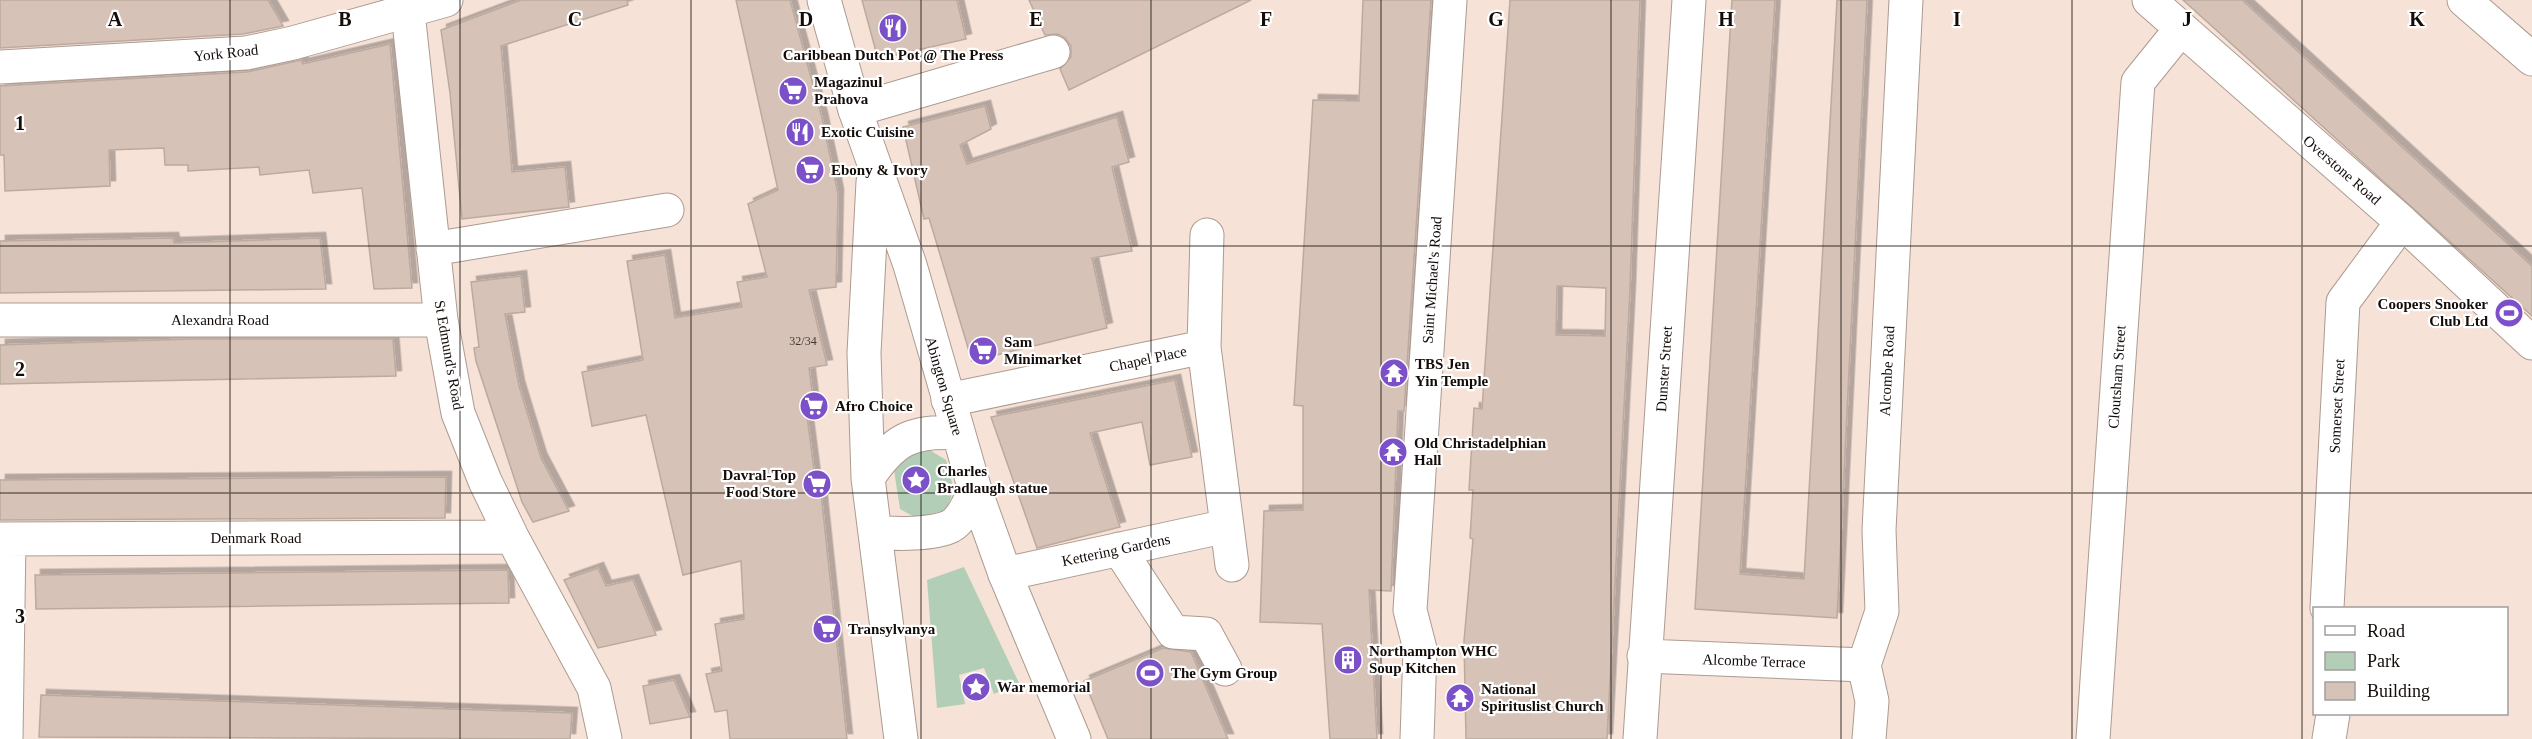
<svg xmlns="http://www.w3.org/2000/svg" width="2532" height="739" viewBox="0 0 2532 739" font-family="Georgia,serif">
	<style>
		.green { fill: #b2ceb7 }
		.building { fill: #d6c2b7; stroke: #bdaa9f; stroke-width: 1.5; fill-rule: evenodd; filter: url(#shadow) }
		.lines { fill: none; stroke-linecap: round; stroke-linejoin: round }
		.minor-casing { stroke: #ad9b90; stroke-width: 35 }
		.major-casing { stroke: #ad9b90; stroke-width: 35 }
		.minor { stroke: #fff; stroke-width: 33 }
		.major { stroke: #fff; stroke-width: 33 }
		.grid { fill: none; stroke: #130c09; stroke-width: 1.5; stroke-opacity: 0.55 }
		.labels { text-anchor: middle; stroke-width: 4.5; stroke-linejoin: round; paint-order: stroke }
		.number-label { font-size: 12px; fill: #443a34 }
		.street-label { font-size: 15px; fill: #130c09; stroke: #fff }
		.poi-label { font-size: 15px; font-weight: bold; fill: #130c09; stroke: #fff; text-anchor: start }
		.grid-label { font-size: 20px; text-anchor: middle; font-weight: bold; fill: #130c09; stroke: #fff; stroke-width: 4.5; stroke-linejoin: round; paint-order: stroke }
	</style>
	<defs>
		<filter id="shadow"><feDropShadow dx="5.5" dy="-5.5" stdDeviation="0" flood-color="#0004"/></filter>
	</defs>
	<rect width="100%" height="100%" fill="#f6e2d7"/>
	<path class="green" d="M928,449L946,460L954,490L946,510L916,518L900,509L894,470L905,454Z
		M964,567L1019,683L994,694L984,668L959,675L965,704L937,708L927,580Z"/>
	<path class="building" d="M0,0H268L283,26L243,34L0,48Z
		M521,0H627L628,5L501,46L512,172L565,167L569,207L462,219L450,93L441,30Z
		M736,0H790L822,118L838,194L836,287L809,290L827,365L809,368L815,415L807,416L817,494L821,493L847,739H730L727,710L715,712L706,674L722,671L715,624L744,619L741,561L683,575L646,415L592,426L582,372L643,360L627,261L665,255L675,318L742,307L737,282L767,277L748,204L778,190Z
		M862,0H957L966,39L878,59Z
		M1029,0H1251L1069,90L1060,69L1071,57V46L1065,38L1058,34L1045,35Z
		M1363,0H1431L1404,411H1398L1391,591L1369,590L1377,739H1330L1322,624L1260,622L1264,511L1303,510V406L1294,405L1313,100L1359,101Z
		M1510,0H1640L1630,289L1607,739H1466L1464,641L1473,539L1470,538L1473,490H1469L1474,408L1482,409ZM1557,286L1606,288L1605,336L1556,335Z
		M1732,0H1775L1740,574L1804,579L1837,0H1867L1837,618L1695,609Z
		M2183,0H2242L2532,266V316Z
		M390,44L412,288L374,289L362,188L313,193L309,170L260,175L259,167L188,171V165H165L164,148L109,150L110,186L5,191L4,155H0V86L247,72L301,60L303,64Z
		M985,106L991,129L960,145L967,164L1117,117L1129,162L1112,167L1132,251L1092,258L1107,328L972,361L929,218L924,219L903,127Z
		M173,238L174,243L320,238L326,289L0,293V241Z
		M521,276L525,312L505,314L519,386L541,458L569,511L533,522L522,502L476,361L474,348L479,347L471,282Z
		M192,339H393L396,376L0,384V345Z
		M1175,380L1192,457L1150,465L1142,422L1090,433L1120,527L1037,548L991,417Z
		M446,477L445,518L0,520V480Z
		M598,568L606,586L633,580L656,635L598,648L564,580Z
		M508,570L509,603L36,609L35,575Z
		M1163,648L1191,652L1228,739H1108L1084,681Z
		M674,680L690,717L650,724L643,686Z
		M41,695L572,713L570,739L39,737Z"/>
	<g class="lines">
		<g class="minor-casing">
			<path id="minor" d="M2149,0L2402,222L2532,343
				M2464,0L2532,59
				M408,12L441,320L458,413L485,481L512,537L594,688L605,739
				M855,110L1053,52
				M433,249L667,210
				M0,320H441
				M1204,347L1207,235
				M948,400L1204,347L1232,565
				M0,539L512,537
				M1119,549L1173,632L1206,634L1225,669
				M1005,574L1227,526
				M2327,608L2343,302L2402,222
				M1644,656L1864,665
				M6,739L9,539
				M1417,739L1420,649L1410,610L1450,0
				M1640,739L1689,0
				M1869,739L1872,701L1864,665L1882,611L1879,530L1906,0
				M2093,739L2138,82L2180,30
				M2329,739L2333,714"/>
		</g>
		<g class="major-casing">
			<path id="major" d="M824,0L855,110L910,265L975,490L1005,574L1074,739
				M0,67L246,53L293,43L446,0
				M873,182L864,353L868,478L901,739
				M868,478C893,440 911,430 958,433
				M875,532C894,534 933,535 951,526C963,519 969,502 975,490"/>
		</g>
		<use href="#minor" class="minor"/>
		<use href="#major" class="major"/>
	</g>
	<path class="grid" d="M230,0V739M460,0V739M691,0V739M921,0V739M1151,0V739M1381,0V739M1611,0V739M1841,0V739M2072,0V739M2302,0V739M0,246H2532M0,493H2532"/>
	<defs>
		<g id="restaurant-disc" transform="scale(1.5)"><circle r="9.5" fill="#7c50c9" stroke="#fff"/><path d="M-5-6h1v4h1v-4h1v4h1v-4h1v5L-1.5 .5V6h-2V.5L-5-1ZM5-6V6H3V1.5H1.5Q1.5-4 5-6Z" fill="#fff"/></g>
		<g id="supermarket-disc" transform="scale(1.5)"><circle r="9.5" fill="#7c50c9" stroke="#fff"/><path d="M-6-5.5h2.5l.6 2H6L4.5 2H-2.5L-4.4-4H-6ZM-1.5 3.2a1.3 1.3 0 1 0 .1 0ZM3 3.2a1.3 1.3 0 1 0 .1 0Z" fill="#fff"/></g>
		<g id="stadium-disc" transform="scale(1.5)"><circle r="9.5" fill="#7c50c9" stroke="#fff"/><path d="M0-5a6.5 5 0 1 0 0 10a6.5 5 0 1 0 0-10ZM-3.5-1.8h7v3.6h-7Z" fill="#fff"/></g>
		<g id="temple-disc" transform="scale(1.5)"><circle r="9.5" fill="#7c50c9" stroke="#fff"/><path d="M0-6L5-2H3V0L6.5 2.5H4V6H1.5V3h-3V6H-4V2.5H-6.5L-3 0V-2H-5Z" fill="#fff"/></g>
		<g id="sight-disc" transform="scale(1.5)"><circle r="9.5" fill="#7c50c9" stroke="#fff"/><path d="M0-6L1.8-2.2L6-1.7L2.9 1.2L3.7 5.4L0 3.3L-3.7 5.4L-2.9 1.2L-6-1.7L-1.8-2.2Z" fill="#fff"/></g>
		<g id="building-disc" transform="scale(1.5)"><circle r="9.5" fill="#7c50c9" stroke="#fff"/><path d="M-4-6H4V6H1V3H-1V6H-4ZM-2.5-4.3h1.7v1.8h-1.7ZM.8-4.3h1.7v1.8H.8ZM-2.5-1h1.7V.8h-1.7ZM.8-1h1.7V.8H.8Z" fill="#fff"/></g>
	</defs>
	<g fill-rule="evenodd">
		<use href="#restaurant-disc" x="893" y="28"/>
		<use href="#supermarket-disc" x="793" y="91"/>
		<use href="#restaurant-disc" x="800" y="132"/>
		<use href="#supermarket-disc" x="810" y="170"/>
		<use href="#stadium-disc" x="2509" y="313"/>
		<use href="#supermarket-disc" x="983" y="351"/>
		<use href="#temple-disc" x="1394" y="373"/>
		<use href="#supermarket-disc" x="814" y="406"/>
		<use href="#temple-disc" x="1393" y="452"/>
		<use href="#sight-disc" x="916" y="480"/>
		<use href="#supermarket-disc" x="817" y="484"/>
		<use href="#supermarket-disc" x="827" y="629"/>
		<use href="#building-disc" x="1348" y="660"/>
		<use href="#stadium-disc" x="1150" y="673"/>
		<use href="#sight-disc" x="976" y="687"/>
		<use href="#temple-disc" x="1460" y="698"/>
	</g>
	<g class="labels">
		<g class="number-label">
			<text x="803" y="345">32/34</text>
		</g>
		<g class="street-label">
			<text transform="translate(226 53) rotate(-6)" y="5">York Road</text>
			<text transform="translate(2342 170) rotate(41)" y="5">Overstone Road</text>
			<text transform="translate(1432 280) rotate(-86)" y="5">Saint Michael's Road</text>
			<text x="220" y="325">Alexandra Road</text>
			<text transform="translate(449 355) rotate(80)" y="5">St Edmund's Road</text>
			<text transform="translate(1148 359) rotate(-12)" y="5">Chapel Place</text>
			<text transform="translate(1664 369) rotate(-86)" y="5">Dunster Street</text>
			<text transform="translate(1887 371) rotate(-87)" y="5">Alcombe Road</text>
			<text transform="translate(2117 377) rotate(-86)" y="5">Cloutsham Street</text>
			<text transform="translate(944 386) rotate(74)" y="5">Abington Square</text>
			<text transform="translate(2337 406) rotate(-87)" y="5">Somerset Street</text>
			<text x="256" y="543">Denmark Road</text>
			<text transform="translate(1116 550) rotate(-12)" y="5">Kettering Gardens</text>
			<text transform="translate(1754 661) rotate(2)" y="5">Alcombe Terrace</text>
		</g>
		<g class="poi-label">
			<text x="893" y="60" text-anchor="middle">Caribbean Dutch Pot @ The Press</text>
			<text x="814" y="87">Magazinul<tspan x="814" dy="17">Prahova</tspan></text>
			<text x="821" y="137">Exotic Cuisine</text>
			<text x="831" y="175">Ebony &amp; Ivory</text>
			<text x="2488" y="309" text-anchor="end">Coopers Snooker<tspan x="2488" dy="17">Club Ltd</tspan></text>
			<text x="1004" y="347">Sam<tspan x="1004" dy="17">Minimarket</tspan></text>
			<text x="1415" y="369">TBS Jen<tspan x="1415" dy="17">Yin Temple</tspan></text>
			<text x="835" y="411">Afro Choice</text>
			<text x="1414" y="448">Old Christadelphian<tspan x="1414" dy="17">Hall</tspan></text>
			<text x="937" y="476">Charles<tspan x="937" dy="17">Bradlaugh statue</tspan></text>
			<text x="796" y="480" text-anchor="end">Davral-Top<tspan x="796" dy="17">Food Store</tspan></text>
			<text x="848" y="634">Transylvanya</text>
			<text x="1369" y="656">Northampton WHC<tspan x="1369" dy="17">Soup Kitchen</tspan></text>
			<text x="1171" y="678">The Gym Group</text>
			<text x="997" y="692">War memorial</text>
			<text x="1481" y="694">National<tspan x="1481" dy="17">Spirituslist Church</tspan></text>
		</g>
	</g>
	<g class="grid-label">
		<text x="115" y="26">A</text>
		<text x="345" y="26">B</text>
		<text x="575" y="26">C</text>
		<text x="806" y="26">D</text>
		<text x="1036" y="26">E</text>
		<text x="1266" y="26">F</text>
		<text x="1496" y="26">G</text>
		<text x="1726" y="26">H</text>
		<text x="1957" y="26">I</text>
		<text x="2187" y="26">J</text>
		<text x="2417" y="26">K</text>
		<text x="20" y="130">1</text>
		<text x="20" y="376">2</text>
		<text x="20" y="623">3</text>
	</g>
	<rect x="2313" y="607" width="195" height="108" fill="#ffffff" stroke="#a19e9d" stroke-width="1.5"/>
	<rect x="2325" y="626" width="30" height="9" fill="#ffffff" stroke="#a19e9d" stroke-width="1.5"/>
	<text x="2367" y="637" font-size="18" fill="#130c09">Road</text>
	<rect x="2325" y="652" width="30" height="18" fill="#b2ceb7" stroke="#a19e9d" stroke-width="1.5"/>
	<text x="2367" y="667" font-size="18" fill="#130c09">Park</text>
	<rect x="2325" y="682" width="30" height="18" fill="#d6c2b7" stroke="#a19e9d" stroke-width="1.5"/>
	<text x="2367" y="697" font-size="18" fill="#130c09">Building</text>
</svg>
